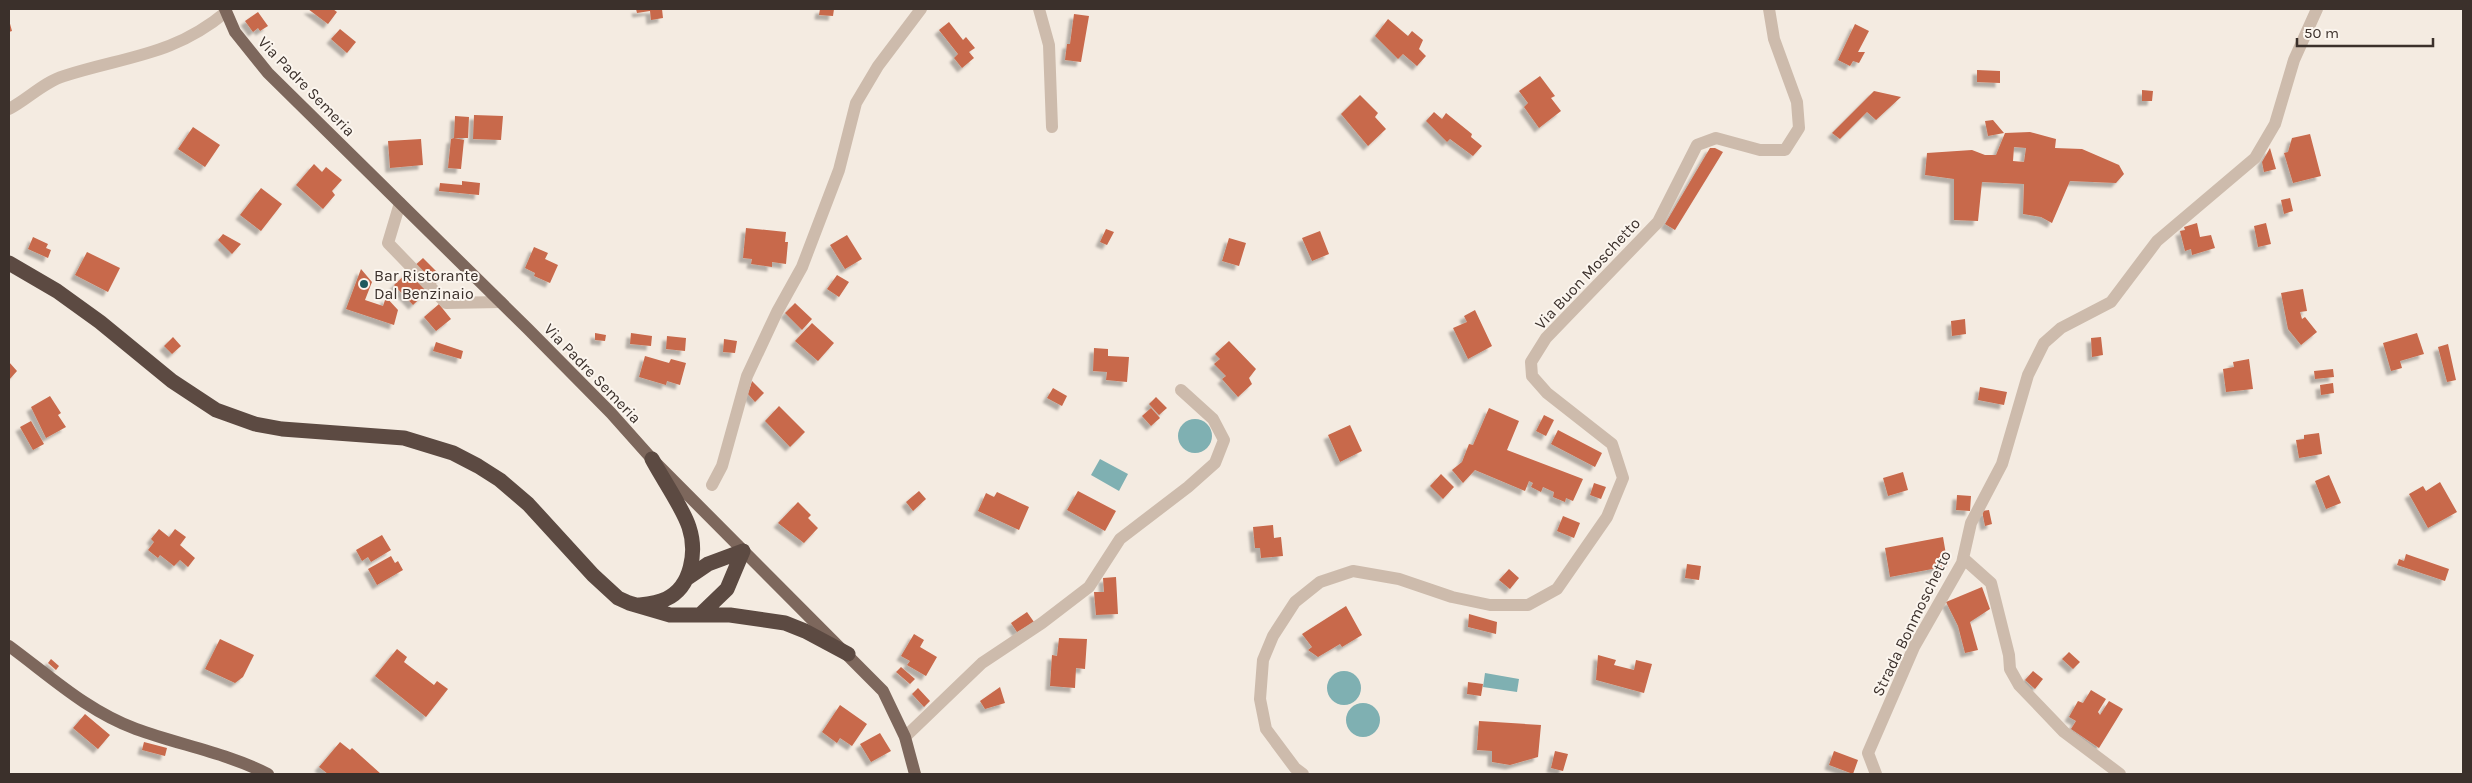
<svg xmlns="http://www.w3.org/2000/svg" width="2472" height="783" viewBox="0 0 2472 783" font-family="Karla,sans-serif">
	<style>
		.water { fill: #7fb0b2 }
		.building { fill: #c8694b; fill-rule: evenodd; filter: url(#shadow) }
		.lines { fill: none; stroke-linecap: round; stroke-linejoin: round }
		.minor { stroke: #cdbbac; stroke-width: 12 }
		.major { stroke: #7d675c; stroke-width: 12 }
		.highway { stroke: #5c4a42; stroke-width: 15 }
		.poi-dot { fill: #1f5a5e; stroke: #fbf5ee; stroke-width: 2 }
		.labels { text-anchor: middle; stroke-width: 4; stroke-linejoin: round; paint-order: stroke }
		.street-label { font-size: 16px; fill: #3b302b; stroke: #fbf5ee }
		.poi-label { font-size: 16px; fill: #3b302b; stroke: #fbf5ee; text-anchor: start }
	</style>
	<defs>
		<filter id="shadow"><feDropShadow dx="-4.5" dy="4.5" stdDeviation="1" flood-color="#0004"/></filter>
	</defs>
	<rect width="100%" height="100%" fill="#f4ebe1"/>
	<path class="water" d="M1178 436a17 17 0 1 1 34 0a17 17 0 1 1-34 0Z
		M1100,459L1128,474L1119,491L1091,475Z
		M1327 688a17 17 0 1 1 34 0a17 17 0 1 1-34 0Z
		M1485,673L1519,679L1517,692L1483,687Z
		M1346 720a17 17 0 1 1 34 0a17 17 0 1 1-34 0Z"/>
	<path class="building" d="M308,9H333L337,12L328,24Z
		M636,9H662L663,18L651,20L650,11L637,13Z
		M820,9H834L833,16L819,15Z
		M258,12L268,26L260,31L258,28L253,32L245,21Z
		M1074,14L1089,16L1081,62L1065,60L1067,44H1070Z
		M1388,19L1408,36L1412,31L1423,40L1419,49L1426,56L1417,66L1403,54L1398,59L1375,36Z
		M9,20L12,31L9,32Z
		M949,22L963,40L966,37L975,48L969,52L974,58L962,68L954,58L958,54L939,30Z
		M1855,24L1869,31L1858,52H1865L1859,63L1853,61L1850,66L1838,60Z
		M340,29L356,42L347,53L331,39Z
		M1977,70L2000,71V83L1977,82Z
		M1540,76L1555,96L1551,98L1561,111L1539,128L1524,107L1528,103L1519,91Z
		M2142,90L2153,91L2152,101H2142Z
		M1874,91L1901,97L1876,120L1867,112L1840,139L1832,133Z
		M1360,95L1378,113L1375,117L1386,129L1368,146L1341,114Z
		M1434,112L1442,119L1446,113L1472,134L1471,137L1482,146L1473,156L1450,139L1447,142L1426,121Z
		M474,115L503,116L501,140L473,139Z
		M455,116L469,117L468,138H454Z
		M1993,120L2004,133L1988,136L1985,121Z
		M193,127L220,145L205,167L178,149Z
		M2030,132L2056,139L2055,148L2082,149L2119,165L2124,174L2116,183L2070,181L2052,223L2041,217L2023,214L2024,184L1982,182L1978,221L1954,220V179L1925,175L1927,153L1972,150L1985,155H1996L2005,133ZM2014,147L2026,148L2024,162L2013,161Z
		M2310,134L2321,176L2293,183L2284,153L2288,152L2292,138Z
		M454,138L464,140L461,169L448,168L451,139Z
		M421,139L423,165L390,168L388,141Z
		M1710,148H1715L1723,152L1675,230L1665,224Z
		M2270,148L2276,169L2264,172L2262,162Z
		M314,164L322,172L326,167L342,180L332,191L335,195L323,209L296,185Z
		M462,181L480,183L479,195L439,191L440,183L462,185Z
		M261,188L282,204L261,231L240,215Z
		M2290,198L2293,211L2284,214L2281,200Z
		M2197,223L2200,237L2211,235L2215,248L2192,255L2191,249L2185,251L2180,231L2185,230L2184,227Z
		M2266,223L2271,244L2258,247L2254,226Z
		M746,228L786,232L785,242H788L786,264L772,262V267L751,264L752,259L743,258Z
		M1106,229L1114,232L1107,245L1100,242Z
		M1320,231L1329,254L1312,261L1302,238Z
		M223,234L241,244L232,254L218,240Z
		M847,235L862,259L845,269L830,245Z
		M33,237L48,244L46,248L51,250L48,258L28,249Z
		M1229,238L1246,243L1239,266L1222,261Z
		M534,247L548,253L545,259L558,265L550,283L534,276L535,273L525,268Z
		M87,252L120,268L108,292L75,275Z
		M423,258L442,277L413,305L394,285Z
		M361,269L372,282L365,300L383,306L386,297L398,310L394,325L346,309Z
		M837,275L849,282L839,297L827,289Z
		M2303,289L2307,311L2300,312L2302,319L2305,317L2317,332L2301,345L2288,329L2281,293Z
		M795,303L812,319L802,330L785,313Z
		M439,304L451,319L436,331L424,317Z
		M1475,310L1492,346L1468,359L1453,328L1467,322L1464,316Z
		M1965,319L1966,334L1952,336L1951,321Z
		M812,323L834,343L818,361L795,341Z
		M595,333L606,335L605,341L595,340Z
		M631,333L652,336L651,346L630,344Z
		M2417,333L2424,354L2400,361L2402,368L2391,371L2383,343Z
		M667,336L686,338L685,351L666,349Z
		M173,337L181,346L172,354L164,346Z
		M2101,337L2103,355L2092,357L2091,338Z
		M724,339L737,341L735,353L723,352Z
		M1229,341L1256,369L1249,378L1252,384L1238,397L1222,379L1226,376L1214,364L1220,359L1215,354Z
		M436,342L463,351L461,359L433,351Z
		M2448,344L2456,380L2447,382L2438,347Z
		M1094,348L1108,349V356L1129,357L1127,382L1106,380L1107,372L1093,371Z
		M645,356L669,363L671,359L686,363L680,385L667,381L666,385L639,377Z
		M2249,359L2253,389L2226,392L2223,369L2234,367L2233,362Z
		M9,362L17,371L9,380Z
		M2333,369L2334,377L2315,379L2314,371Z
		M752,381L764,393L755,402L748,394Z
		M2333,383L2334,393L2321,395L2320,385Z
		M1980,387L2007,392L2004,405L1978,400Z
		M1053,388L1067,396L1062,406L1047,398Z
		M50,396L61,413L58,415L66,427L46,438L31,407Z
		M1156,397L1167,408L1159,415L1149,404Z
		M779,406L805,432L790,447L765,421Z
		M1151,408L1160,418L1151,426L1142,416Z
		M1489,408L1519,421L1507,450L1583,479L1573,501L1566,498L1565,502L1553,497L1554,492L1543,487L1541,492L1531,487L1533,483L1529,481L1525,491L1475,470L1463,483L1452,470L1462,462L1469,444L1473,445Z
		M1544,415L1554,420L1546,436L1536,431Z
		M31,421L44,444L33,450L20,427Z
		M1350,425L1362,451L1340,462L1328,435Z
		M1558,430L1602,453L1595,467L1551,444Z
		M2319,433L2322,454L2299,458L2296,440L2304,439V435Z
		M1903,472L1908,490L1888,496L1883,478Z
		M1441,474L1454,487L1443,499L1430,486Z
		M2329,475L2341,503L2326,509L2315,481Z
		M2440,482L2457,512L2428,528L2409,494L2423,486L2426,491Z
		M1594,483L1606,487L1601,499L1590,495Z
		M919,491L926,499L913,511L906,502Z
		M1078,491L1116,511L1105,531L1067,510Z
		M997,492L1029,507L1019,530L978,511L986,493L994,497Z
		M1957,495L1971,496L1970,511L1956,510Z
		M798,502L811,515L808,518L818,528L804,543L778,523Z
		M1989,510L1992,524L1985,526L1982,511Z
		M1563,516L1580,523L1574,538L1557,531Z
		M1273,525L1274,538L1281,537L1283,556L1261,558L1260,548H1255L1253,527Z
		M159,529L169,537L175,529L186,537L180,545L195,558L188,567L180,560L174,566L160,555L158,558L148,550L154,542L151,539Z
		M382,535L391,550L371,562L368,557L362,561L356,550Z
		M1943,537L1948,566L1890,577L1885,548Z
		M2406,554L2449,569L2445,581L2397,565L2399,559L2404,561Z
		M391,556L395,563L398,561L403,570L377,585L368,569Z
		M1687,564L1701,566L1699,580L1685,578Z
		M1509,569L1519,578L1510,589L1499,580Z
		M1116,577L1118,614L1096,615L1094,592H1104L1103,578Z
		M1982,587L1990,609L1970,622L1978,650L1965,653L1958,626L1946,602Z
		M1346,606L1362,635L1342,647L1340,644L1318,657L1308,650L1312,647L1302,634Z
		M1027,612L1034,622L1017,632L1011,623Z
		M1469,614L1497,622L1496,634L1468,627Z
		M914,634L924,640L920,647L937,657L926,676L907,665L910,661L901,656Z
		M1059,638L1087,639L1085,669L1076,668L1075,688L1050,686L1052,655L1057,656Z
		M220,639L254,655L243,677L235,683L205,669Z
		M397,649L407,657L404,662L434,685L437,681L448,689L426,717L375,676Z
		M2069,652L2080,662L2073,669L2062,659Z
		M1598,655L1616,660L1614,665L1634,670L1636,660L1652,664L1644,693L1596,680Z
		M51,659L59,666L56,670L48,663Z
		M901,667L915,679L910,684L896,672Z
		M2033,671L2043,679L2035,689L2025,680Z
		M1468,682L1483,684L1481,696L1467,694Z
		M1000,687L1005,703L985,709L980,701Z
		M918,688L930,701L924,707L912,694Z
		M2091,690L2106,699L2098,712L2100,715L2109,701L2123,709L2099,748L2071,729L2076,721L2069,717L2078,701L2083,703Z
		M840,705L867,724L852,746L840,738L837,743L822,732Z
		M85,714L110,735L98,749L73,728Z
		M1479,721L1541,725L1538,757L1510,765L1492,762V751L1477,750Z
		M880,733L891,751L871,762L860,744Z
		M144,742L167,748L165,756L142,750Z
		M340,742L350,750L352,748L381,774H328L319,767Z
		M1555,751L1568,754L1563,771L1551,768Z
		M1834,751L1858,760L1853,774L1829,765Z"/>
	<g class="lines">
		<path class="minor" d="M1039,9L1049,45L1052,127
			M9,109C28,99 44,82 64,76C126,56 173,56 226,12
			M400,203L388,243L446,303L501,302
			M712,485L722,466L747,376L777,312L802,267L839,170L856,103L878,66L921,9
			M1963,558L1991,583L2009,655L2010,669L2019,685L2064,732L2120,774
			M905,737L982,663L1042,623L1089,587L1120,539L1188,487L1215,463L1224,440L1213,419L1181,390
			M1303,774L1295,768L1266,729L1260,699L1263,660L1273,636L1295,602L1320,582L1353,571L1399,579L1452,597L1490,605H1528L1557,589L1607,517L1623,478L1612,444L1547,393L1532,376L1531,362L1546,338L1658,222L1697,145L1716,138L1760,150H1785L1799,128L1797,102L1774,39L1769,9
			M1876,774L1868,753L1914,647L1962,563L1971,523L2002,464L2028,375L2044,343L2061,328L2111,302L2157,241L2255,158L2275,124L2294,60L2317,9"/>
		<path class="major" d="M225,9L235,32L268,73L528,329L611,413L652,459L883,691L905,737L915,774
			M9,646C50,676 87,711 136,729C180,745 226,753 268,774"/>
		<path class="highway" d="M9,263L57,291L100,322L172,381L216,410L255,424L282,429L404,438L453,453L478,466L500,480L528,504L593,575L618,598L629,603L670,615H730L785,623L805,631L848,654
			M686,579L708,564L743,551
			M639,605C648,604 658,603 666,599C692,587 697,551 689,527C683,508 662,478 652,459
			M700,615L727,589L743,551"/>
	</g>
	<circle class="poi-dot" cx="364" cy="284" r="5"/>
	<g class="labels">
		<g class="street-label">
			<text transform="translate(307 86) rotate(46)" y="6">Via Padre Semeria</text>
			<text transform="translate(1587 273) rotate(-47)" y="6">Via Buon Moschetto</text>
			<text transform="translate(593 373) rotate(46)" y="6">Via Padre Semeria</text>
			<text transform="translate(1911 623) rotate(-64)" y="6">Strada Bonmoschetto</text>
		</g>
		<g class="poi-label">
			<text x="374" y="281">Bar Ristorante<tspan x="374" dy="18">Dal Benzinaio</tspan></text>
		</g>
	</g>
	<rect width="2472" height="783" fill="none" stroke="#3b302b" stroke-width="20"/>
	<path d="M2297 38v8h136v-8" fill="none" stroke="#3b302b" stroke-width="2.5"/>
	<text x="2304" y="38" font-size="15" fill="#3b302b" stroke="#fbf5ee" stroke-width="4" paint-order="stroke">50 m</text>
</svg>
